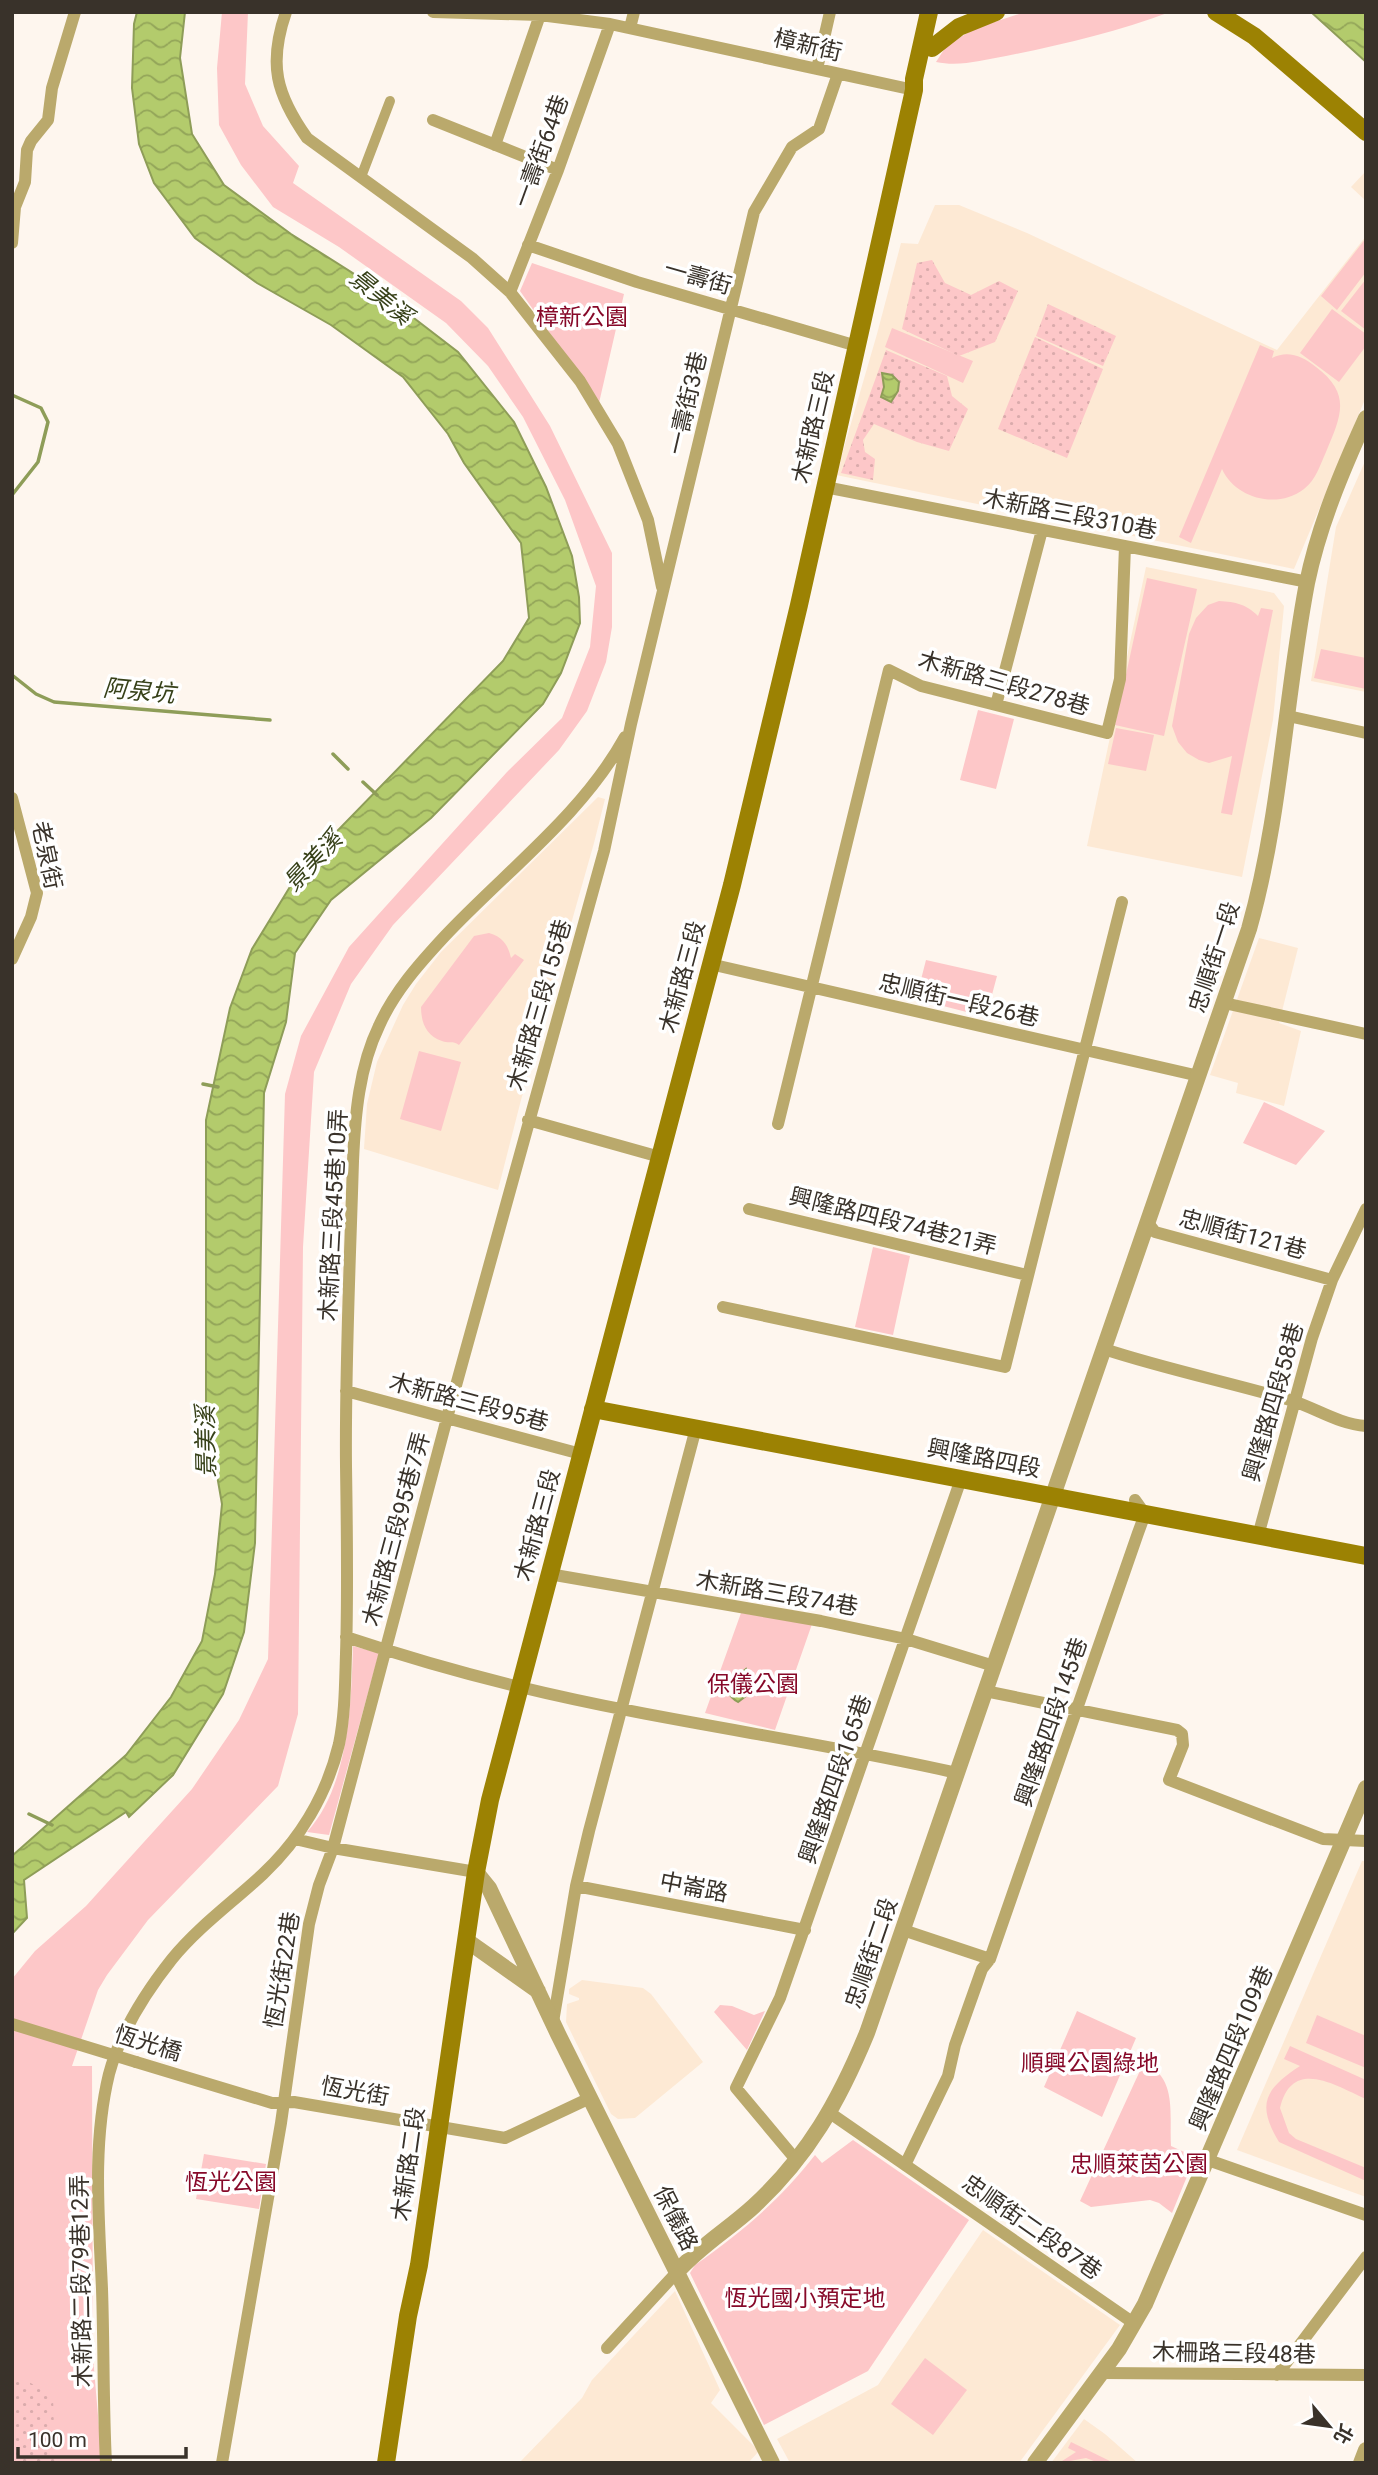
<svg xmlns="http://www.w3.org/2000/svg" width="1378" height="2475" viewBox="0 0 1378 2475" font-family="Roboto,'Noto Sans TC',sans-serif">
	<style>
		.built { fill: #fde9d4 }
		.green { fill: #fdc7c8 }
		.garden { fill: url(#garden-dots) }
		.water { fill: url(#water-waves); stroke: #8e9d58; stroke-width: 2 }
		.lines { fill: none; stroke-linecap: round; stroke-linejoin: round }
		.stream { stroke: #8e9d58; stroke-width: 3.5 }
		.pedestrian { stroke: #baa96c; stroke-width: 10 }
		.minor { stroke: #baa96c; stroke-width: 12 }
		.tertiary { stroke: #baa96c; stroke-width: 16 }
		.secondary { stroke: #9c8203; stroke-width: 18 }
		.minor-bridge { stroke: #baa96c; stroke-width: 12 }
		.labels { text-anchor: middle; stroke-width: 7; stroke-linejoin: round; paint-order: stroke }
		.street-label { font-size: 23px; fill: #39322a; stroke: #fff }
		.park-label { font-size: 23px; fill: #870929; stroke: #fff }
		.water-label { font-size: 24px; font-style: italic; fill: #374119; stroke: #fff }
	</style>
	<defs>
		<pattern id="garden-dots" width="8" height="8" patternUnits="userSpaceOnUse" patternTransform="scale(1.75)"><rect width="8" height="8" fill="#fdc7c8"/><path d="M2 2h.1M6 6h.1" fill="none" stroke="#daabac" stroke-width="1.8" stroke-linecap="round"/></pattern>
		<pattern id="water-waves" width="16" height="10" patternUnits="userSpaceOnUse" patternTransform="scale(1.75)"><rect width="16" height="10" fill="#b3cb6c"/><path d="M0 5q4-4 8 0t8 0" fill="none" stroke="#93a559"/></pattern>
	</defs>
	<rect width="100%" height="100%" fill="#fef6ee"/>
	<path class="built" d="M1366,171V201L1351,187Z
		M935,205H959L1027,233L1277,350L1366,236V397L1294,569L836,475L877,334L901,243L918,244Z
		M1366,459V692L1311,681L1336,527Z
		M1146,567L1274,593L1284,606L1273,720L1242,877L1087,846Z
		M598,797L605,799L594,843L521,1100L498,1190L364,1149L367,1104L377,1062L403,1005L416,984L441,952Z
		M1259,938L1298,948L1279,1023L1301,1031L1284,1106L1236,1093L1238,1083L1210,1075Z
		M1362,1861H1366V2197L1237,2150Z
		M582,1980L643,1988L651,1994L703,2062L635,2118L618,2119L611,2114L566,2022L567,2004L579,2000V1998L569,1994V1989Z
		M983,2230L1120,2325L1019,2463H790L777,2439L878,2385Z
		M675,2291L720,2390L711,2403L759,2451L748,2463H519L582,2398L592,2380Z
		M1084,2419L1105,2434L1138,2463H1051Z"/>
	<path class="green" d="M222,12H248L245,84L263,126L299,166L293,183L461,301L488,328L550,426L612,553V627L606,662L587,711L559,750L393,925L351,984L314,1072L303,1247L298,1714L278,1786L148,1920L107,1975L98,1990L72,2066H92L93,2357L102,2463H12V1979L35,1951L86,1906L192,1789L239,1720L268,1659L285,1094L301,1036L349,947L507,772L562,718L590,647L596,586L565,500L523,417L488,366L446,323L339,247L273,207L241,165L219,125L217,68Z
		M1025,12H1170C1117,32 1061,45 1006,56C982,60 960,67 936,62L947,45L976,28Z
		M1366,238V272L1337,310L1321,296Z
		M532,263L624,294L599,403L520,291Z
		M1366,279V330L1341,311Z
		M1332,309L1366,334V346L1339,382L1300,353Z
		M892,328L973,361L963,383L885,347Z
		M1260,345L1274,351L1272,358C1288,350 1302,356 1316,367C1352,394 1341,416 1326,452C1320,465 1316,480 1304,489C1277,510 1235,498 1222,469L1191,543L1179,537Z
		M1147,578L1197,589L1164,736L1115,725Z
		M1219,601C1236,602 1246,604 1258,616L1261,608L1273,610L1232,815L1221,813L1232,756L1209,763L1199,760L1187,753L1178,742L1172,726L1189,634L1196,618L1208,605Z
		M1321,649L1366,658V689L1314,678Z
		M978,710L1014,719L996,789L960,780Z
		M1116,728L1154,735L1146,771L1108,764Z
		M489,933C503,937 508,945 511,958L515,954L524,960L459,1045C452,1040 450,1044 442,1041C426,1036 421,1022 421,1007L474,936Z
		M926,960L997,976L986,1017L916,999Z
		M419,1051L461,1062L441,1131L400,1119Z
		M1264,1102L1325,1131L1296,1165L1243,1143Z
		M873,1247L910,1256L893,1335L855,1327Z
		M741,1613L812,1624L775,1730L705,1713Z
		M353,1646L379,1653L329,1835L307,1832C349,1786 351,1705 353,1646Z
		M720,2005L732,2006L754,2015L765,2011L747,2050L714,2012Z
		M1077,2011L1136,2038L1102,2117L1044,2087Z
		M1317,2015L1366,2036V2068L1306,2043Z
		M1290,2046L1366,2080V2099C1335,2085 1292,2057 1280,2108L1289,2133L1296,2139L1366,2168V2181L1279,2142C1256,2104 1265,2089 1300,2066L1284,2059Z
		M1144,2062C1178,2079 1169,2114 1171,2146L1195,2157L1172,2213L1159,2203L1150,2200L1091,2207L1080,2201Z
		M853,2140L969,2220L868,2371L764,2425L690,2273L695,2265C742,2232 779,2201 815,2155L822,2163Z
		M204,2154L266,2164L259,2209L196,2199Z
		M925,2358L967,2390L933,2435L891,2404Z
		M1071,2442L1114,2463H1099L1086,2458L1059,2463L1076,2452L1068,2448Z"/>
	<path class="garden" d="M932,260L945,283L971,295L999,281L1018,291L995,342L959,356L902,329L917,263Z
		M1048,304L1116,336L1103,366L1036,336Z
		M1035,337L1103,369L1067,458L998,429Z
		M886,350L947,376L952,396L968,409L949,451L917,442L874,424L863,440L865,452L875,459L873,480L841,473Z
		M12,2374L53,2394L55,2463H12Z"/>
	<path class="water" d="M137,12H185L180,58L192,134L224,185L291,234L367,282L458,352L514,422L546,487L572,556L579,597L580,623L561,673L543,704L431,818L331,900L295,953L286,1022L264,1093L255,1543L244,1632L223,1694L173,1775L129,1817L126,1812L24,1880L27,1918L12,1934V1856L126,1755L171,1697L202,1641L215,1574L222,1504L206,1412V1120L230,1008L252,949L302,867L503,661L529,618L521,543L464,463L448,434L403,377L331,325L257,283L195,238L154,183L139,144L132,88L134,24Z
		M1311,12H1366V62Z
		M882,373L892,375L899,382L898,391L891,402L881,397L884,387Z
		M746,1669L754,1690L738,1702C728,1696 725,1689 728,1677L739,1675Z"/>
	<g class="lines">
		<path class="stream" d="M12,395L41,408L48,422L38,462L12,495
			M12,675L36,694L54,702L270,720
			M333,754L348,769
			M363,782L377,795
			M203,1084L218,1087
			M29,1814L52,1825"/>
		<path class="pedestrian" d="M361,177L390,101"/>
		<path class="minor" d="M286,12C268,64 276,94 307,138L472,258L510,292L580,381L618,444L648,520L662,587
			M433,12L540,15L610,24L914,90
			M630,28L634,12
			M817,69L830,12
			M433,120L558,170
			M495,145L541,12
			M12,243L15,207L25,182L27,150L31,141L48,120L52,88L75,12
			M528,245L637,282L857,346
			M510,292L558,170L610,24
			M825,487L1308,582
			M996,705L1042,530
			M1288,716L1366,733
			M12,798L37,893L31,917L12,959
			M710,964L1199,1076
			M1224,1003L1366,1034
			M528,1120L660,1157
			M778,1124L889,670L921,686L1107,733L1120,679L1125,546
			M749,1209L1027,1275
			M1148,1223L1155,1232L1332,1280
			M723,1307L1005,1367L1122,902
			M1104,1349C1165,1369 1228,1382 1290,1400C1316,1408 1338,1424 1366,1426
			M346,1391L581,1454
			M1258,1536L1312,1338L1332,1280L1366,1209
			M549,1574L821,1621L906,1639L994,1666
			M346,1637C403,1656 462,1673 520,1687C664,1722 812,1740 957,1773
			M985,1691L1177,1730L1182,1734L1183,1745L1169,1780L1323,1839L1366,1841
			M295,1839L333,1848L476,1872
			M576,1886L805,1930
			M903,1930L990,1959
			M553,2022L576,1886L589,1831L696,1428
			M136,2062L272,2103L294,2102L505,2138L590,2098
			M830,2113L1135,2324
			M1208,2160L1366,2215
			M797,2161L736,2088L780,1998L961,1479
			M905,2165L948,2076L955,2045L982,1969L990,1959L1138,1533L1145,1514L1135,1500
			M607,2348L677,2272
			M1102,2373L1366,2375
			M1277,2375L1366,2257
			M106,2463C103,2405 104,2347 102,2289C99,2219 92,2144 109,2074C120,2033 145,1993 172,1959C198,1927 233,1902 263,1874C300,1839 327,1794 339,1744C345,1715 345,1684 346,1654C348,1591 347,1529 346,1466C345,1365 350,1263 353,1161C355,1116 359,1067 379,1026C394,992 419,964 444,937C505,872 582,815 625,737
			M222,2463L281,2123L309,1924L319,1885L333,1848L447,1418L604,851L631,724L754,212L792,147L819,129L838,74"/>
		<path class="tertiary" d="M476,1872L489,1888L558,2034L772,2463
			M466,1940L538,1991
			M677,2272C700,2246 729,2229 754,2206C808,2156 839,2101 867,2033L1249,929C1281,816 1285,698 1307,583C1319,525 1342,471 1366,418
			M1035,2463L1119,2349L1145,2304L1366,1788
			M1361,2463L1366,2450"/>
		<path class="secondary" d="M1216,12L1254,36L1366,132
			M932,48L959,27L996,12
			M593,1409L1366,1556
			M386,2463L408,2316L419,2265L476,1872L490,1800L732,885L799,605L914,90V79L929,12"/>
		<path class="minor-bridge" d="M12,2024L136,2062"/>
	</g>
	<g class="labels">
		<g class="street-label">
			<text transform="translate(808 45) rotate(13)" y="8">樟新街</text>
			<text transform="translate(541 151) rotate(-70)" y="8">一壽街64巷</text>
			<text transform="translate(698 277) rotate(16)" y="8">一壽街</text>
			<text transform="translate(687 403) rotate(-77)" y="8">一壽街3巷</text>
			<text transform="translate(813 427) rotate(-77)" y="8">木新路三段</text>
			<text transform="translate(1070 514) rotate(11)" y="8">木新路三段310巷</text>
			<text transform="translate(1004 683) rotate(16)" y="8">木新路三段278巷</text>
			<text transform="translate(47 855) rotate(78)" y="8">老泉街</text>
			<text transform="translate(1214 957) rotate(-72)" y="8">忠順街一段</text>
			<text transform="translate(682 977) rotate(-75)" y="8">木新路三段</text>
			<text transform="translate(959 1000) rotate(13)" y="8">忠順街一段26巷</text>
			<text transform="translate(539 1005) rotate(-74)" y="8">木新路三段155巷</text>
			<text transform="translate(333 1215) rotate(-87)" y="8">木新路三段45巷10弄</text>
			<text transform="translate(893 1221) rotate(14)" y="8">興隆路四段74巷21弄</text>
			<text transform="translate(1243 1234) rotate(15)" y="8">忠順街121巷</text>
			<text transform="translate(469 1402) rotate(15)" y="8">木新路三段95巷</text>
			<text transform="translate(1273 1402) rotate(-74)" y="8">興隆路四段58巷</text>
			<text transform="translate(984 1458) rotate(11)" y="8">興隆路四段</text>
			<text transform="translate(537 1525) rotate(-75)" y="8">木新路三段</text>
			<text transform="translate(396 1529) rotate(-75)" y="8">木新路三段95巷7弄</text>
			<text transform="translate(777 1593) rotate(10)" y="8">木新路三段74巷</text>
			<text transform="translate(1051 1722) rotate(-71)" y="8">興隆路四段145巷</text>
			<text transform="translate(835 1779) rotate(-71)" y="8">興隆路四段165巷</text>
			<text transform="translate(694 1887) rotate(11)" y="8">中崙路</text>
			<text transform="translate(871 1953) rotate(-71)" y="8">忠順街二段</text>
			<text transform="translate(282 1970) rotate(-81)" y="8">恆光街22巷</text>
			<text transform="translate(148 2043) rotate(17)" y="8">恆光橋</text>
			<text transform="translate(1231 2048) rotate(-67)" y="8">興隆路四段109巷</text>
			<text transform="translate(355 2091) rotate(10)" y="8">恆光街</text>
			<text transform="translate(408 2164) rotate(-82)" y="8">木新路二段</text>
			<text transform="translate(676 2218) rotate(63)" y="8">保儀路</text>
			<text transform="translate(1032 2227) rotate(35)" y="8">忠順街二段87巷</text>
			<text transform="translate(81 2281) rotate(-91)" y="8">木新路二段79巷12弄</text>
			<text transform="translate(1234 2353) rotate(1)" y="8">木柵路三段48巷</text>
		</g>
		<g class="park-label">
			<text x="582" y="325">樟新公園</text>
			<text x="753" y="1692">保儀公園</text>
			<text x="1090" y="2071">順興公園綠地</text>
			<text x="1139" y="2172">忠順萊茵公園</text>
			<text x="231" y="2190">恆光公園</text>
			<text x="805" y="2306">恆光國小預定地</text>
		</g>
		<g class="water-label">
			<text transform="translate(381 297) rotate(39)" y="8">景美溪</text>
			<text transform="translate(139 691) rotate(5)" y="8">阿泉坑</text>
			<text transform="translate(313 861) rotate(-47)" y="8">景美溪</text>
			<text transform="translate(206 1442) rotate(-91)" y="8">景美溪</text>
		</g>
	</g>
	<rect width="1378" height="2475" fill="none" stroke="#39322a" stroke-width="28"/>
	<g transform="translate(1329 2426) rotate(119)" stroke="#ffffff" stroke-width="5" paint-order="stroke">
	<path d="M0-5L12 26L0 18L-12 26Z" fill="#39322a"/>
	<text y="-10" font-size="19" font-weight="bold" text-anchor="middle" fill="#39322a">北</text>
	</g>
	<path d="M18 2447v10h168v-10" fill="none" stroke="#39322a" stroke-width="3.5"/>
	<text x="28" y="2447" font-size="21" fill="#39322a" stroke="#ffffff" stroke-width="5" paint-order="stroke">100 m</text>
</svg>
